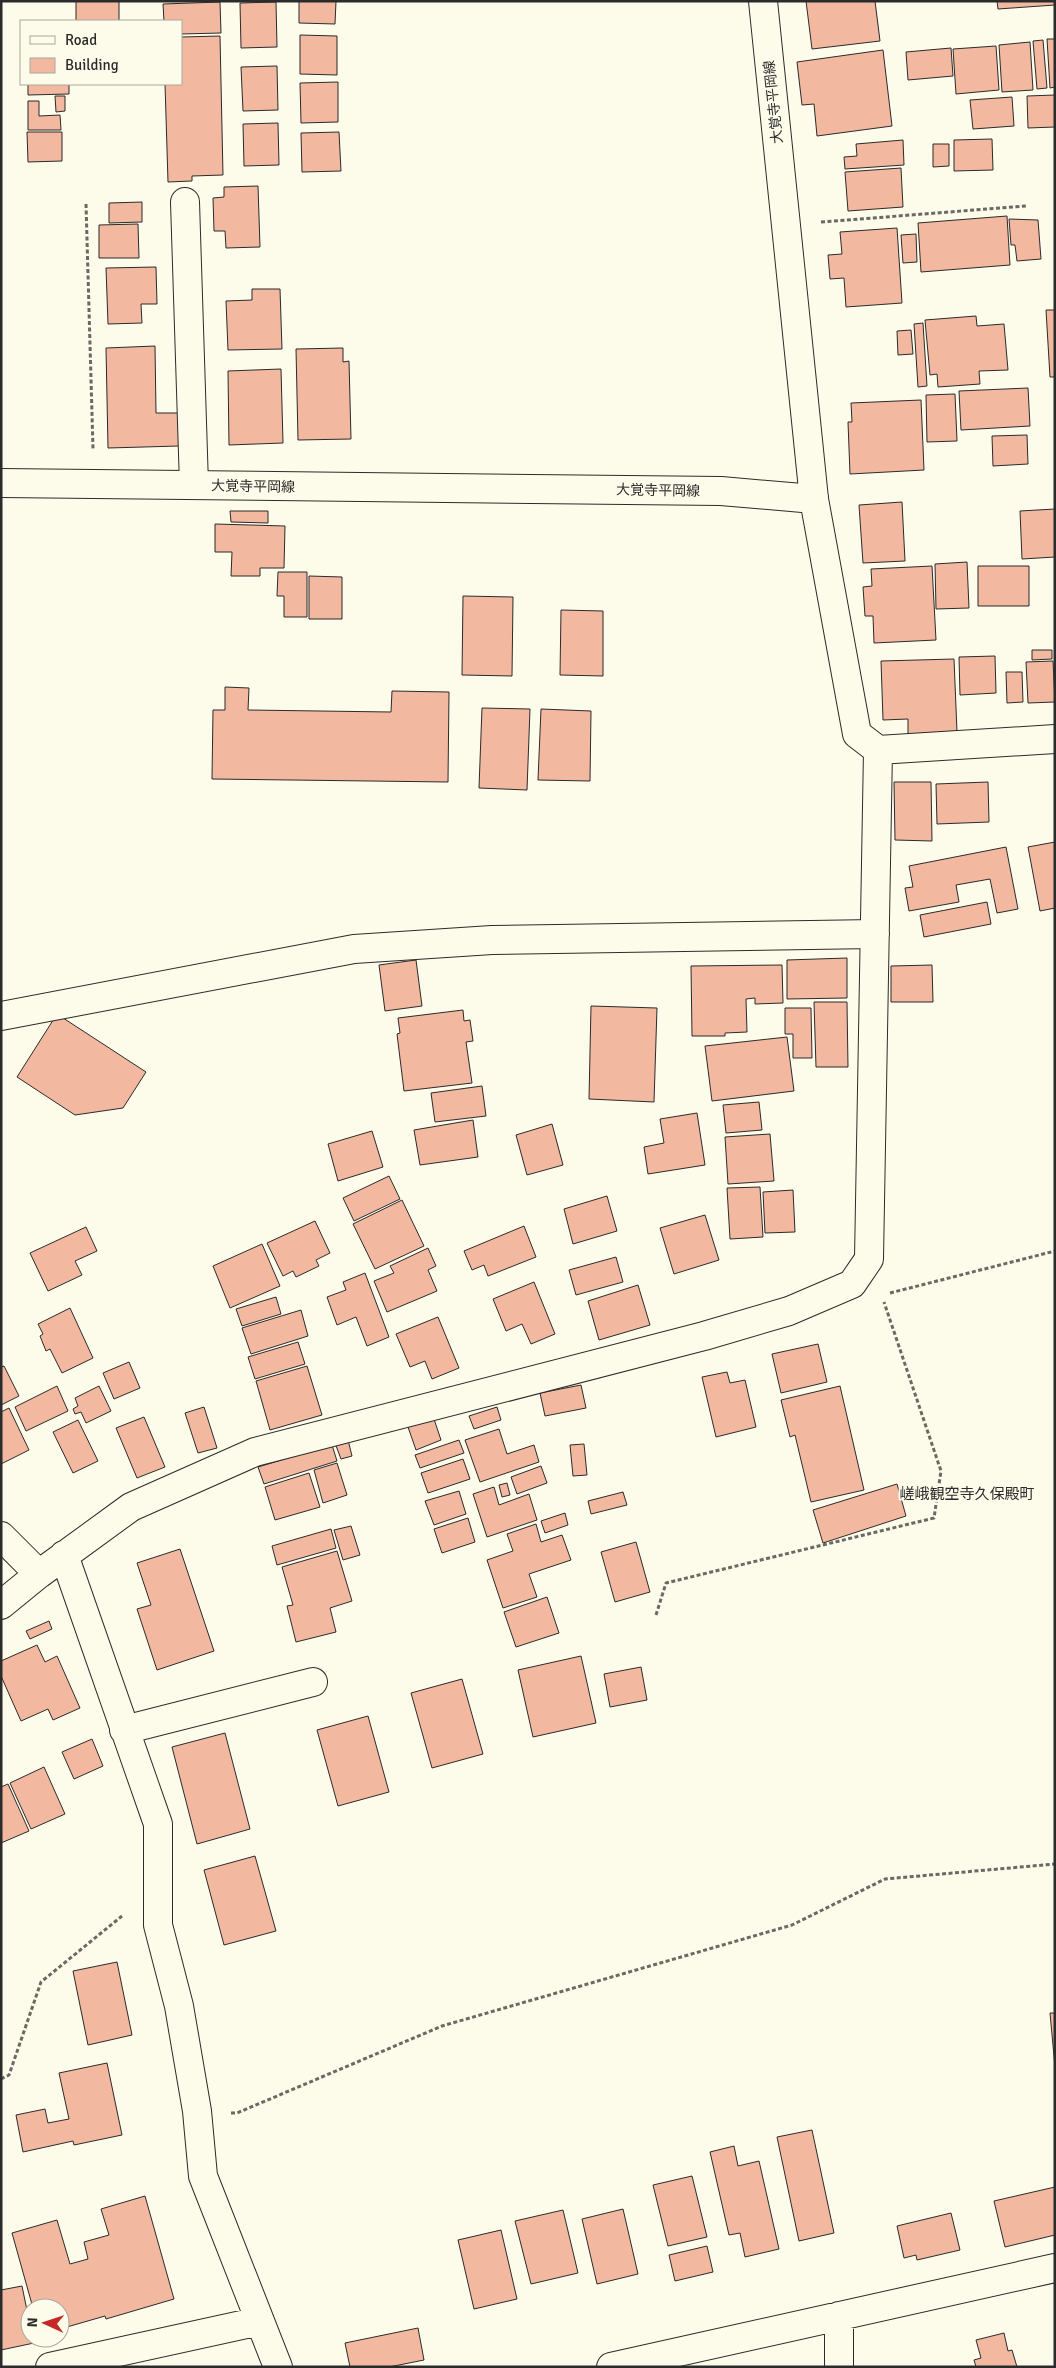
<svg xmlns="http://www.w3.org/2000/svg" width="1056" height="2368" viewBox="0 0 1056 2368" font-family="Signika,'Noto Sans JP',sans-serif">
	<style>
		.building { fill: #f2b8a0; stroke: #2b2b2b }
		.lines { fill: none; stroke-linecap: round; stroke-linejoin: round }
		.minor-casing { stroke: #2b2b2b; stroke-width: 30 }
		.major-casing { stroke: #2b2b2b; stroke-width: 30 }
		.path { stroke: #6a6964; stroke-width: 3; stroke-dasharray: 4 2.5; stroke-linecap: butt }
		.minor { stroke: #fdfbea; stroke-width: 28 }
		.major { stroke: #fdfbea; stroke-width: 28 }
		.labels { text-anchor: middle; stroke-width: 4; stroke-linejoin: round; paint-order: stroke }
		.street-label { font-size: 14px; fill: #2b2b2b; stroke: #fdfbea }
		.neighbourhood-label { font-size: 15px; fill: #2b2b2b; stroke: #fdfbea }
	</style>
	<rect width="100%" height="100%" fill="#fdfbea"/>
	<path class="building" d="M76,1H119V21H76Z
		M299,1H336L335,24L299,23Z
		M806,1H875L880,41L812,49Z
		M997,1H1055V5L998,9Z
		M220,2L221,33L181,34V21H164L163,4Z
		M276,2L277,47L241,48L240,3Z
		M300,35L337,36V75L300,74Z
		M220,36L223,175L192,176V181L168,182L165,84H181V37Z
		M1047,39H1055V87L1050,88Z
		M1043,40L1047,88L1037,89L1033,41Z
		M1030,42L1033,90L1002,92L999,45Z
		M996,46L999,90L956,94L953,49Z
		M951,48L953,76L908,80L906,52Z
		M883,50L892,126L817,136L814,104L802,105L797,62Z
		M277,66L278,110L243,111L241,67Z
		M338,82V122L301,123L300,83Z
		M28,84H69V94L28,95Z
		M1055,95V127L1028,128L1027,96Z
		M55,96H65V111L56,112Z
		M1012,97L1014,126L973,129L970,100Z
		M28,101H39V116L60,115L61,130H28Z
		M278,123L279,165L244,166L243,124Z
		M27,132H62V161L28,162Z
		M339,132L341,171L302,172L301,133Z
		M992,139L993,170L954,171V140Z
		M903,140L904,165L845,169L844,157L857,156L856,144Z
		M933,144H949V166L933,167Z
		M901,168L903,207L848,211L845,172Z
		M258,186L260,247L226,248L225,231H214L213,198L224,197V187Z
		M142,202V222L109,223V203Z
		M1007,216L1010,265L921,272L918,223Z
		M1009,219L1038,220L1041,259L1017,261L1015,245H1011Z
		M138,224L139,258H99V225Z
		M897,228L902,303L846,307L844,278L830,279L828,255L842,254L840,232Z
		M916,234L917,262L903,263L901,235Z
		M156,267L157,304H141L142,323L108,324L106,268Z
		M252,289H280L282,349L228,350L226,301L252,300Z
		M1046,310H1055V377H1050Z
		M976,316L977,326L1004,324L1008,370L979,371L980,384L938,387L937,374L930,375L925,320Z
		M923,323L927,386L918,387L914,324Z
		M911,330L913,354L898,355L897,331Z
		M155,346L156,413H178L179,446L108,448L106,348Z
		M343,348V362L349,361L351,439L298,440L296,349Z
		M281,369L283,443L229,445L228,371Z
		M1028,388L1030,426L961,430L959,391Z
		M955,394L957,441L927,442L926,395Z
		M921,400L924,470L850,474L848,422H852L851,403Z
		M1027,435L1028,464L993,466L992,436Z
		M902,502L905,561L863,563L859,505Z
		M1055,509V557L1022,559L1020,511Z
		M230,511H268V523L231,522Z
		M215,524L285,526L284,568H260V576H231L232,552H215Z
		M967,562L969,608L936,609L935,564Z
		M932,566L936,640L874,643L873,616H865L863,587L872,586L871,569Z
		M978,566H1029V606H978Z
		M278,572H307V617H284V596H277Z
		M309,576L342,577V619H309Z
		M463,596L513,597L512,676L462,675Z
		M561,610L603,611V676L560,675Z
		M1032,650H1052V659L1032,660Z
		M995,656L996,693L960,695L959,657Z
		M954,659L957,732L908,734V719L883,720L881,661Z
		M1053,661L1055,702L1028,703L1026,662Z
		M1006,672H1022L1023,702L1007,703Z
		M225,687L249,688L248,710L391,712L392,691L449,692L448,782L212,779L213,710H225Z
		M482,708L530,709L527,790L479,788Z
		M541,709L591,711L590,781L538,780Z
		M894,782H931L932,841L895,840Z
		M988,782L989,822L937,824L936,784Z
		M1055,842V908L1040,911L1028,847Z
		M1006,847L1018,909L997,913L990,879L956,885L959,902L909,911L905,888L913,887L909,866Z
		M987,902L991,924L924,937L920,915Z
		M847,958V998L787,999V960Z
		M416,960L422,1006L385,1011L379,965Z
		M782,965L783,1003L755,1004V998L746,999L747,1032L725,1033V1036H692L691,966Z
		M932,965L933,1002H891V966Z
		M814,1002H847L848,1067H816Z
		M591,1006L657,1008L654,1102L589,1099Z
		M785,1008H811L812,1058H793V1034H785Z
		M463,1010L464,1021L470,1020L473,1041L466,1042L472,1083L404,1091L397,1034L400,1033L398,1018Z
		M57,1014L146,1072L123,1108L75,1115L17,1077Z
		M787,1037L794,1091L712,1101L705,1046Z
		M482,1086L486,1116L435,1122L431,1093Z
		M759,1102L762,1130L726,1133L723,1105Z
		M697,1113L705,1165L648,1174L644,1147L664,1143L660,1119Z
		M473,1120L478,1157L420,1165L414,1130Z
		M552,1124L563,1165L527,1175L516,1135Z
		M372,1131L383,1167L338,1181L328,1144Z
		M770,1134L774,1181L728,1184L725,1137Z
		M389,1176L400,1199L354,1221L343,1198Z
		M760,1187L763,1237L730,1239L727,1188Z
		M793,1190L795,1232L765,1233L763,1192Z
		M607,1196L617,1231L573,1244L564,1209Z
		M402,1200L424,1246L375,1269L353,1224Z
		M705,1215L719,1260L674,1274L660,1228Z
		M315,1221L330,1253L316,1260L319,1266L296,1277L293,1271L283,1276L267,1243Z
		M524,1226L536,1257L488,1276L484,1265L472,1270L464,1251Z
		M86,1227L97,1251L75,1261L82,1275L48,1291L30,1253Z
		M262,1244L280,1286L230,1308L213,1266Z
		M428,1248L436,1266L428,1270L437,1291L387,1312L374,1281L394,1273L390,1266Z
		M616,1257L623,1282L576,1295L569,1270Z
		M365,1273L389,1337L367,1346L356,1317L337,1325L327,1297L346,1290L343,1282Z
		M534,1282L555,1334L531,1344L522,1324L506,1331L493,1299Z
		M638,1285L650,1325L599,1340L588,1301Z
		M276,1297L281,1314L242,1326L236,1309Z
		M70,1308L93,1358L62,1373L50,1349L46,1351L40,1336L43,1334L38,1324Z
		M301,1310L308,1336L251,1354L242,1328Z
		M438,1317L459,1368L432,1379L425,1361L410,1367L396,1334Z
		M298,1342L305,1364L255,1379L248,1357Z
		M818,1344L827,1382L781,1393L772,1354Z
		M129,1362L140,1388L114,1399L103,1373Z
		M4,1366L19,1396L1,1405V1367Z
		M307,1366L322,1415L270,1430L256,1381Z
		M727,1372L730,1383L745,1380L756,1427L716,1437L702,1377Z
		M581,1385L586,1408L545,1416L540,1393Z
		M57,1386L68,1411L26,1431L15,1407Z
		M99,1386L111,1411L86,1423L81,1412L75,1414L73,1409L78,1406L75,1398Z
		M840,1386L864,1490L811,1502L795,1435L790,1437L781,1400Z
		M204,1407L217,1448L198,1453L185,1413Z
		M497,1407L501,1420L474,1429L469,1416Z
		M9,1408L29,1450L1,1464V1412Z
		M144,1417L165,1467L137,1478L116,1428Z
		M434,1419L441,1440L416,1450L408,1427Z
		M78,1420L98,1461L73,1473L53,1432Z
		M499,1429L507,1454L534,1445L539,1462L480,1482L465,1440Z
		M348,1440L352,1456L341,1459L335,1443Z
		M459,1440L464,1453L420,1468L415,1455Z
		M584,1444L587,1475L573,1476L570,1445Z
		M332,1445L337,1461L264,1484L258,1467Z
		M463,1459L470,1479L428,1493L421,1473Z
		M337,1463L347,1495L323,1503L314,1470Z
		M541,1466L547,1483L517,1494L511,1477Z
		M309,1473L320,1507L275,1520L265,1487Z
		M507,1483L510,1495L502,1497L499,1485Z
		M897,1484L906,1516L823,1543L813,1510Z
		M494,1487L499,1505L529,1494L537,1520L487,1537L473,1494Z
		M459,1491L466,1514L434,1525L425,1501Z
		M623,1492L627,1505L591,1514L588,1501Z
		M565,1513L568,1525L545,1533L541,1521Z
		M468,1518L475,1542L442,1553L434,1529Z
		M536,1524L541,1542L562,1535L571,1560L529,1574L537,1597L503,1608L487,1560L513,1551L507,1534Z
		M351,1526L360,1555L343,1560L334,1530Z
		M331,1529L336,1548L277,1565L272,1546Z
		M636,1542L650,1592L615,1602L601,1552Z
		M180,1549L214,1651L157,1670L137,1609L151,1605L137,1563Z
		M337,1551L352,1601L330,1608L336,1632L296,1642L287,1606L293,1605L282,1567Z
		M547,1597L559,1633L516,1647L504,1612Z
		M49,1621L52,1629L30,1639L26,1631Z
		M37,1645L45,1662L57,1656L80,1708L53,1720L48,1709L21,1721L1,1676V1661Z
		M581,1656L596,1723L533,1737L518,1670Z
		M641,1667L647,1700L610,1707L604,1674Z
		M462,1679L483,1754L432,1768L411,1693Z
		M368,1716L389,1792L338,1806L317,1730Z
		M225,1733L250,1829L197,1844L172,1747Z
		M92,1739L103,1766L74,1779L62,1752Z
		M44,1767L65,1814L31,1829L10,1783Z
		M8,1784L29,1831L1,1843V1787Z
		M255,1856L276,1931L224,1945L204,1870Z
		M117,1962L132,2035L88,2045L73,1971Z
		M1050,2013H1055V2067Z
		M107,2063L122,2135L74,2145L73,2141L23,2152L16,2115L45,2109L48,2123L69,2119L59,2073Z
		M812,2130L834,2233L799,2241L777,2137Z
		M734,2146L738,2166L759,2161L779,2249L745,2257L740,2233L729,2235L710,2152Z
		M692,2176L707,2237L668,2246L653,2185Z
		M1055,2187V2235L1005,2247L994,2201Z
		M145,2196L174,2299L106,2319L105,2316L60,2329V2308H33L12,2233L57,2220L70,2264L88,2259L84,2242L109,2235L101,2209Z
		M623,2209L638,2274L597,2284L582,2219Z
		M563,2210L578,2273L531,2284L515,2221Z
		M951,2213L960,2250L917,2260L916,2255L904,2258L897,2226Z
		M501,2230L517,2299L474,2309L458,2240Z
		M707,2246L713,2272L675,2281L669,2255Z
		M22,2286L30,2325V2338H33L34,2343L1,2350V2290Z
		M418,2328L424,2360L389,2367H350L345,2343Z
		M1004,2333L1008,2351L1012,2350L1017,2367H976L974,2360L981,2358L976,2340Z"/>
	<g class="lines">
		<g class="minor-casing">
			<path id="minor" d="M185,202L194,485
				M814,499L857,734L878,750L1055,739
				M1,1016L354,949L492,940L875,934
				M1,1536L39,1574
				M64,1555L158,1824V1925L179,2006L197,2111L203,2176L278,2367
				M1,1605L39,1574L131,1507L255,1452L704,1336L789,1311L852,1284L869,1259L878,750
				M124,1730L313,1682
				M50,2367L260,2321
				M611,2367L1055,2268
				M839,2367V2316"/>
		</g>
		<g class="major-casing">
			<path id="major" d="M1,483L721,491L814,499L763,1"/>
		</g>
		<path class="path" d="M86,204L93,449
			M821,222L1026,206
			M890,1293L1055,1251
			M656,1615L666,1583L934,1518L941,1471L884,1302
			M1,2079L9,2075L41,1982L122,1916
			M231,2113H237L442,2026L792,1925L885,1879L1055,1864"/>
		<use href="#minor" class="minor"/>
		<use href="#major" class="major"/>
	</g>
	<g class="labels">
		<g class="street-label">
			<text transform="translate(773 102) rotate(-96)" y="5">大覚寺平岡線</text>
			<text transform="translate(253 486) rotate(1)" y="5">大覚寺平岡線</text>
			<text transform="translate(658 490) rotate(1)" y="5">大覚寺平岡線</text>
		</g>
		<g class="neighbourhood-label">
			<text x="967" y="1499">嵯峨観空寺久保殿町</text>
		</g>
	</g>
	<rect width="1056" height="2368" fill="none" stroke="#2b2b2b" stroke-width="5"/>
	<rect x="20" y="20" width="162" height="65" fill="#fdfbea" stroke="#a9a89e"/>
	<rect x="30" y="36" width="25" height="8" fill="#fdfbea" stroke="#a9a89e"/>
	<text x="65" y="45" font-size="15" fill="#2b2b2b">Road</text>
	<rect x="30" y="58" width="25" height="15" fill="#f2b8a0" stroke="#a9a89e"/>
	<text x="65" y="70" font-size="15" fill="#2b2b2b">Building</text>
	<g transform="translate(45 2323) rotate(273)"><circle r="24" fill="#fdfbea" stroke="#a9a89e"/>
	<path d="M0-4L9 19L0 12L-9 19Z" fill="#c62828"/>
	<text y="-8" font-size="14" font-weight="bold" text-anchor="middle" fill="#2b2b2b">N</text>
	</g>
</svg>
